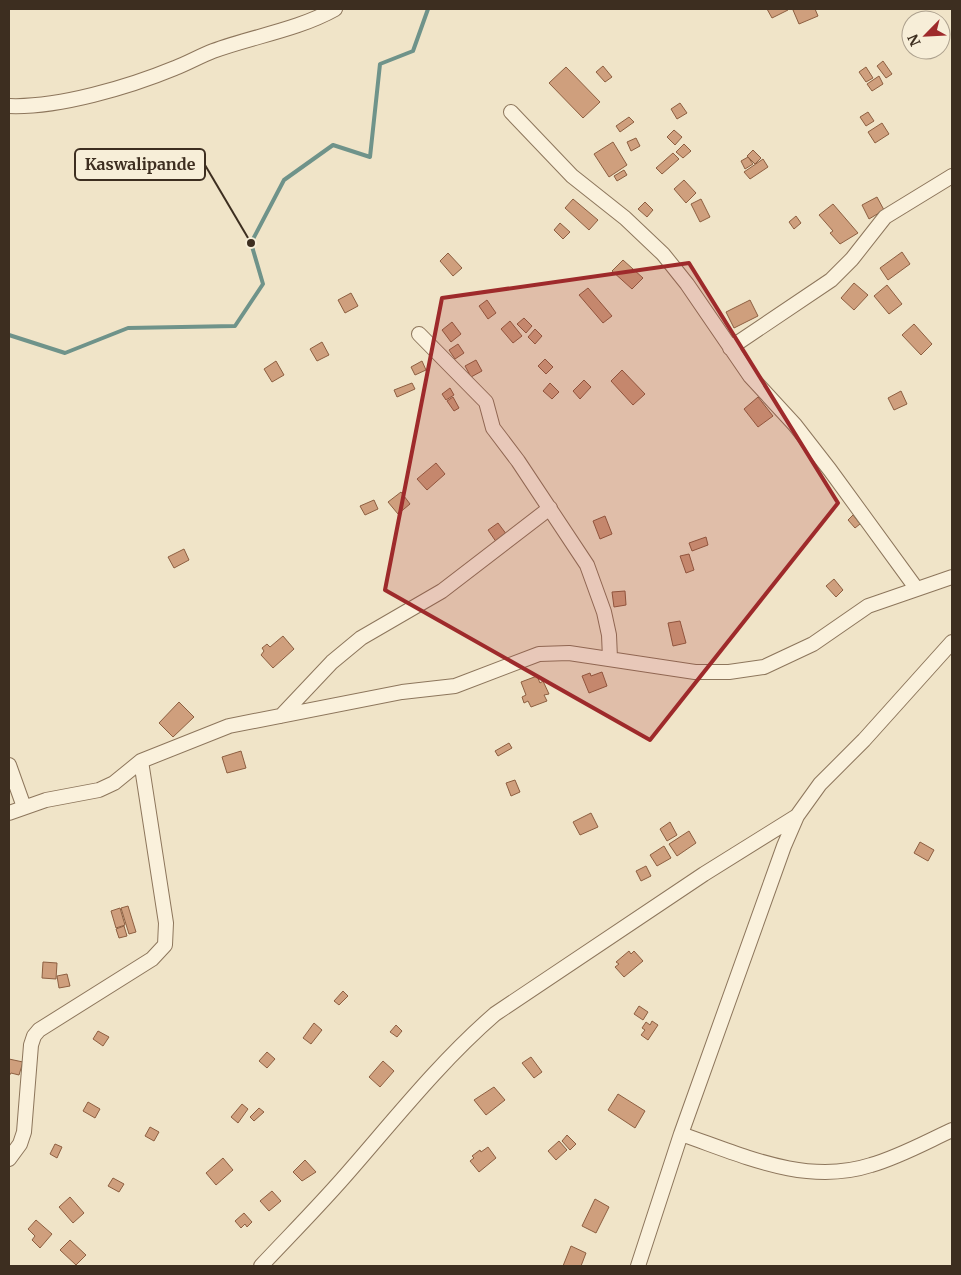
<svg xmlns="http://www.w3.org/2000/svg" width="961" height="1275" viewBox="0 0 961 1275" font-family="Merriweather,serif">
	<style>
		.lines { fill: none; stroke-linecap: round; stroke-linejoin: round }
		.stream { stroke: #6f938a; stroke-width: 4 }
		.building { fill: #cf9f7d; stroke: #8d5f41 }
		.minor-casing { stroke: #8d765c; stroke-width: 16 }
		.minor { stroke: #faf1dc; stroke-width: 14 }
		.marked { fill: #9e2a2b; fill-opacity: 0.2; stroke: #9e2a2b; stroke-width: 4; stroke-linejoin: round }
		.leader { fill: none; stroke: #3d2e20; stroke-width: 2 }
		.callout-dot { fill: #3d2e20; stroke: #f7eed8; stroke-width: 2 }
		.callout { fill: #f7eed8; stroke: #3d2e20; stroke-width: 2 }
		.callout-label { font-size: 16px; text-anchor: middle; font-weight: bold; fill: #3d2e20 }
	</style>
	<rect width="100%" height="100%" fill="#f0e4c8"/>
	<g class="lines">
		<path class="stream" d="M9,335L65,353L128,328L235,326L263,284L251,243L284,180L333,145L370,157L380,64L413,51L428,9"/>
	</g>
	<path class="building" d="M767,9H787L788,10L772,18Z
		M796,9H815L818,16L799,24L793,10Z
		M883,61L892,74L886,78L877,66Z
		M603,66L612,77L605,82L596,72Z
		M566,67L600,102L583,118L549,83Z
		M866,67L873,78L866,82L859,72Z
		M879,76L883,84L872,91L867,84Z
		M680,103L687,113L677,119L671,109Z
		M868,112L874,121L866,126L860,117Z
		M629,117L634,122L620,132L616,126Z
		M882,123L889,134L875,143L868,132Z
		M674,130L682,137L675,145L667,137Z
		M636,138L640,146L631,151L627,142Z
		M613,142L627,165L609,177L594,154Z
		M684,144L691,151L683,158L676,152Z
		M753,150L761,158L755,164L747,156Z
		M673,153L679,159L662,174L656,168Z
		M748,157L753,164L745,169L741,161Z
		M763,159L768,167L750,179L744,172Z
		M624,170L627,175L617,181L614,176Z
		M684,180L696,193L686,203L674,189Z
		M877,197L884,210L869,219L862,205Z
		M573,199L598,220L589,230L565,208Z
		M701,199L710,217L700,222L691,204Z
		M645,202L653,210L647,217L638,209Z
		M833,204L858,233L840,244L830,233L833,231L819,215Z
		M796,216L801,223L794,229L789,222Z
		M560,223L570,232L563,239L554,230Z
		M902,252L910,264L888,280L880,268Z
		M448,253L462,268L453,276L440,261Z
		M623,260L643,278L632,289L612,271Z
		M854,283L868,295L854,310L841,298Z
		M887,285L902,304L889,314L874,296Z
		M588,288L612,316L603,323L579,295Z
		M351,293L358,306L345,313L338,300Z
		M487,300L496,313L488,319L479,306Z
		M750,300L758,316L734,328L726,312Z
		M524,318L532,326L526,333L517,324Z
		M510,321L522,336L513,343L501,329Z
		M452,322L461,334L451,342L442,330Z
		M914,324L932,344L921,355L902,335Z
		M535,329L542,336L535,344L528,337Z
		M322,342L329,355L317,361L310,349Z
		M458,344L464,353L455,359L449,350Z
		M545,359L553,367L546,374L538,366Z
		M476,360L482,371L471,377L465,366Z
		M276,361L284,375L272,382L264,369Z
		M422,361L426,370L415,375L411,367Z
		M622,370L645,394L633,405L611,381Z
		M584,380L591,387L580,399L573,391Z
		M412,383L415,389L397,397L394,390Z
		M550,383L559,392L552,399L543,391Z
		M450,388L454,395L446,400L442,394Z
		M901,391L907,404L894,410L888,398Z
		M453,397L459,408L454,411L447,401Z
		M758,397L773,416L758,427L744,409Z
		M436,463L445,474L427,490L417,479Z
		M401,492L410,504L398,514L388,502Z
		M374,500L378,509L365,515L360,506Z
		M853,515L860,524L855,528L848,520Z
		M605,516L612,534L600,539L593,521Z
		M498,523L507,535L497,543L488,530Z
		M706,537L708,545L692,551L689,543Z
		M184,549L189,560L174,568L168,557Z
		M689,554L694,570L686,573L680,556Z
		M834,579L843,590L836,597L826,586Z
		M625,591L626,605L614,607L612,592Z
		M680,621L686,643L673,646L668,623Z
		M283,636L294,649L273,668L261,655L264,651L262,648L267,644L270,647Z
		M602,672L607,686L589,693L582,676L590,673L591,676Z
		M537,676L540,683L543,681L549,694L544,695L547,701L531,707L528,701L524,703L522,697L526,695L521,682Z
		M179,702L194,717L173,737L159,723Z
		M509,743L512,748L498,756L495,751Z
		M241,751L246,768L227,773L222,757Z
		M515,780L520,792L511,796L506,783Z
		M591,813L598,827L580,835L573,822Z
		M670,822L677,835L667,841L660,829Z
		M689,831L696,843L677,856L669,844Z
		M920,842L934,850L928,861L914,853Z
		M664,846L671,858L657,866L650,855Z
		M646,866L651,876L641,881L636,871Z
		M128,906L136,932L129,934L121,908Z
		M120,908L125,925L116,928L111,911Z
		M124,926L127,936L119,938L116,929Z
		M629,951L631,954L634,951L643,961L624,977L615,967L619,964L616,962Z
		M43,962L57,963L56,979L42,978Z
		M67,974L70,986L59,988L57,976Z
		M343,991L348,996L339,1005L334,1001Z
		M639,1006L648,1012L643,1020L634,1014Z
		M652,1021L658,1025L648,1040L641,1035L645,1030L642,1028L646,1022L650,1025Z
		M314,1023L322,1030L311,1044L303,1038Z
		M396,1025L402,1031L397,1037L390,1032Z
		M98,1031L109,1037L103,1046L93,1039Z
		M267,1052L275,1059L267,1068L259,1061Z
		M531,1057L542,1072L534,1078L522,1063Z
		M9,1059L23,1062L19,1075L11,1073L9,1076Z
		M383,1061L394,1071L380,1087L369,1077Z
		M494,1087L505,1100L486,1115L474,1100Z
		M618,1094L645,1111L635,1128L608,1110Z
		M88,1102L100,1109L95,1118L83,1111Z
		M242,1104L248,1109L238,1123L231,1117Z
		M259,1108L264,1112L254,1121L250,1117Z
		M150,1127L159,1132L154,1141L145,1136Z
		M567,1135L576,1144L570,1150L562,1141Z
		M559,1141L567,1150L556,1160L548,1151Z
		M55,1144L62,1147L57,1158L50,1154Z
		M488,1147L496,1158L479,1172L470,1161L474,1158L472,1156L480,1150L481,1152Z
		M223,1158L233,1170L216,1185L206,1173Z
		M305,1160L316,1172L302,1181L293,1172Z
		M113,1178L124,1184L119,1192L108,1186Z
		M272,1191L281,1201L269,1211L260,1201Z
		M70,1197L84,1213L73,1223L59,1207Z
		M595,1199L609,1207L596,1233L582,1226Z
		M244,1213L252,1222L247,1227L245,1224L241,1228L235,1221Z
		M36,1220L52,1234L40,1248L32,1240L35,1236L28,1229Z
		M70,1240L86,1255L76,1265L60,1250Z
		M571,1246L586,1253L581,1266H563Z"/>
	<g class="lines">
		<g class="minor-casing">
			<path id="minor" d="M9,106C58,108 129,87 175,68C188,63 200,56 213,51C254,36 297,30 335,9
				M511,112L572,176L625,218L663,254L687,284L750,376L795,425L830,470L916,588
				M419,334L486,402L493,428L518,461L587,565L604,612L609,635L610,658
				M730,348L831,280L852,259L885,217L952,176
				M281,716L332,662L361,638L442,591L550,508
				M9,765L24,807
				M9,813L46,800L99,790L114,783L141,761L229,726L402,692L455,686L539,654L569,653L695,672H729L764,667L813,644L868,606L952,577
				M681,1134C742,1155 806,1186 871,1165C899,1157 926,1142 952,1130
				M9,1159L20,1144L24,1132L31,1045L34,1036L39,1030L152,959L165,945L166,923L141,761
				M261,1266C291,1234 323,1202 352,1168C398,1115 442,1060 495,1014L704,874L797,816
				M638,1266L681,1134L784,846L797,816L820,784L864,740L952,642"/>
		</g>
		<use href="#minor" class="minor"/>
	</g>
	<path class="marked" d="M689,263L838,503L650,740L385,590L442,298Z"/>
	<path class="leader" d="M251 243L205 165"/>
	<circle class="callout-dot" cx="251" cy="243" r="5"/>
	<rect class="callout" x="75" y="149" width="130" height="31" rx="5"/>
	<g class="callout-label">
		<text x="140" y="170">Kaswalipande</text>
	</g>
	<rect width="961" height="1275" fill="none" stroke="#3d2e20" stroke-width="20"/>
	<g transform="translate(926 35) rotate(246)"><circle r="24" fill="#f7eed8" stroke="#ada18e"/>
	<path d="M0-4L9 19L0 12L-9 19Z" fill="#9e2a2b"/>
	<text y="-8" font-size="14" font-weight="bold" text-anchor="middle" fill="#3d2e20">N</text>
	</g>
</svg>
